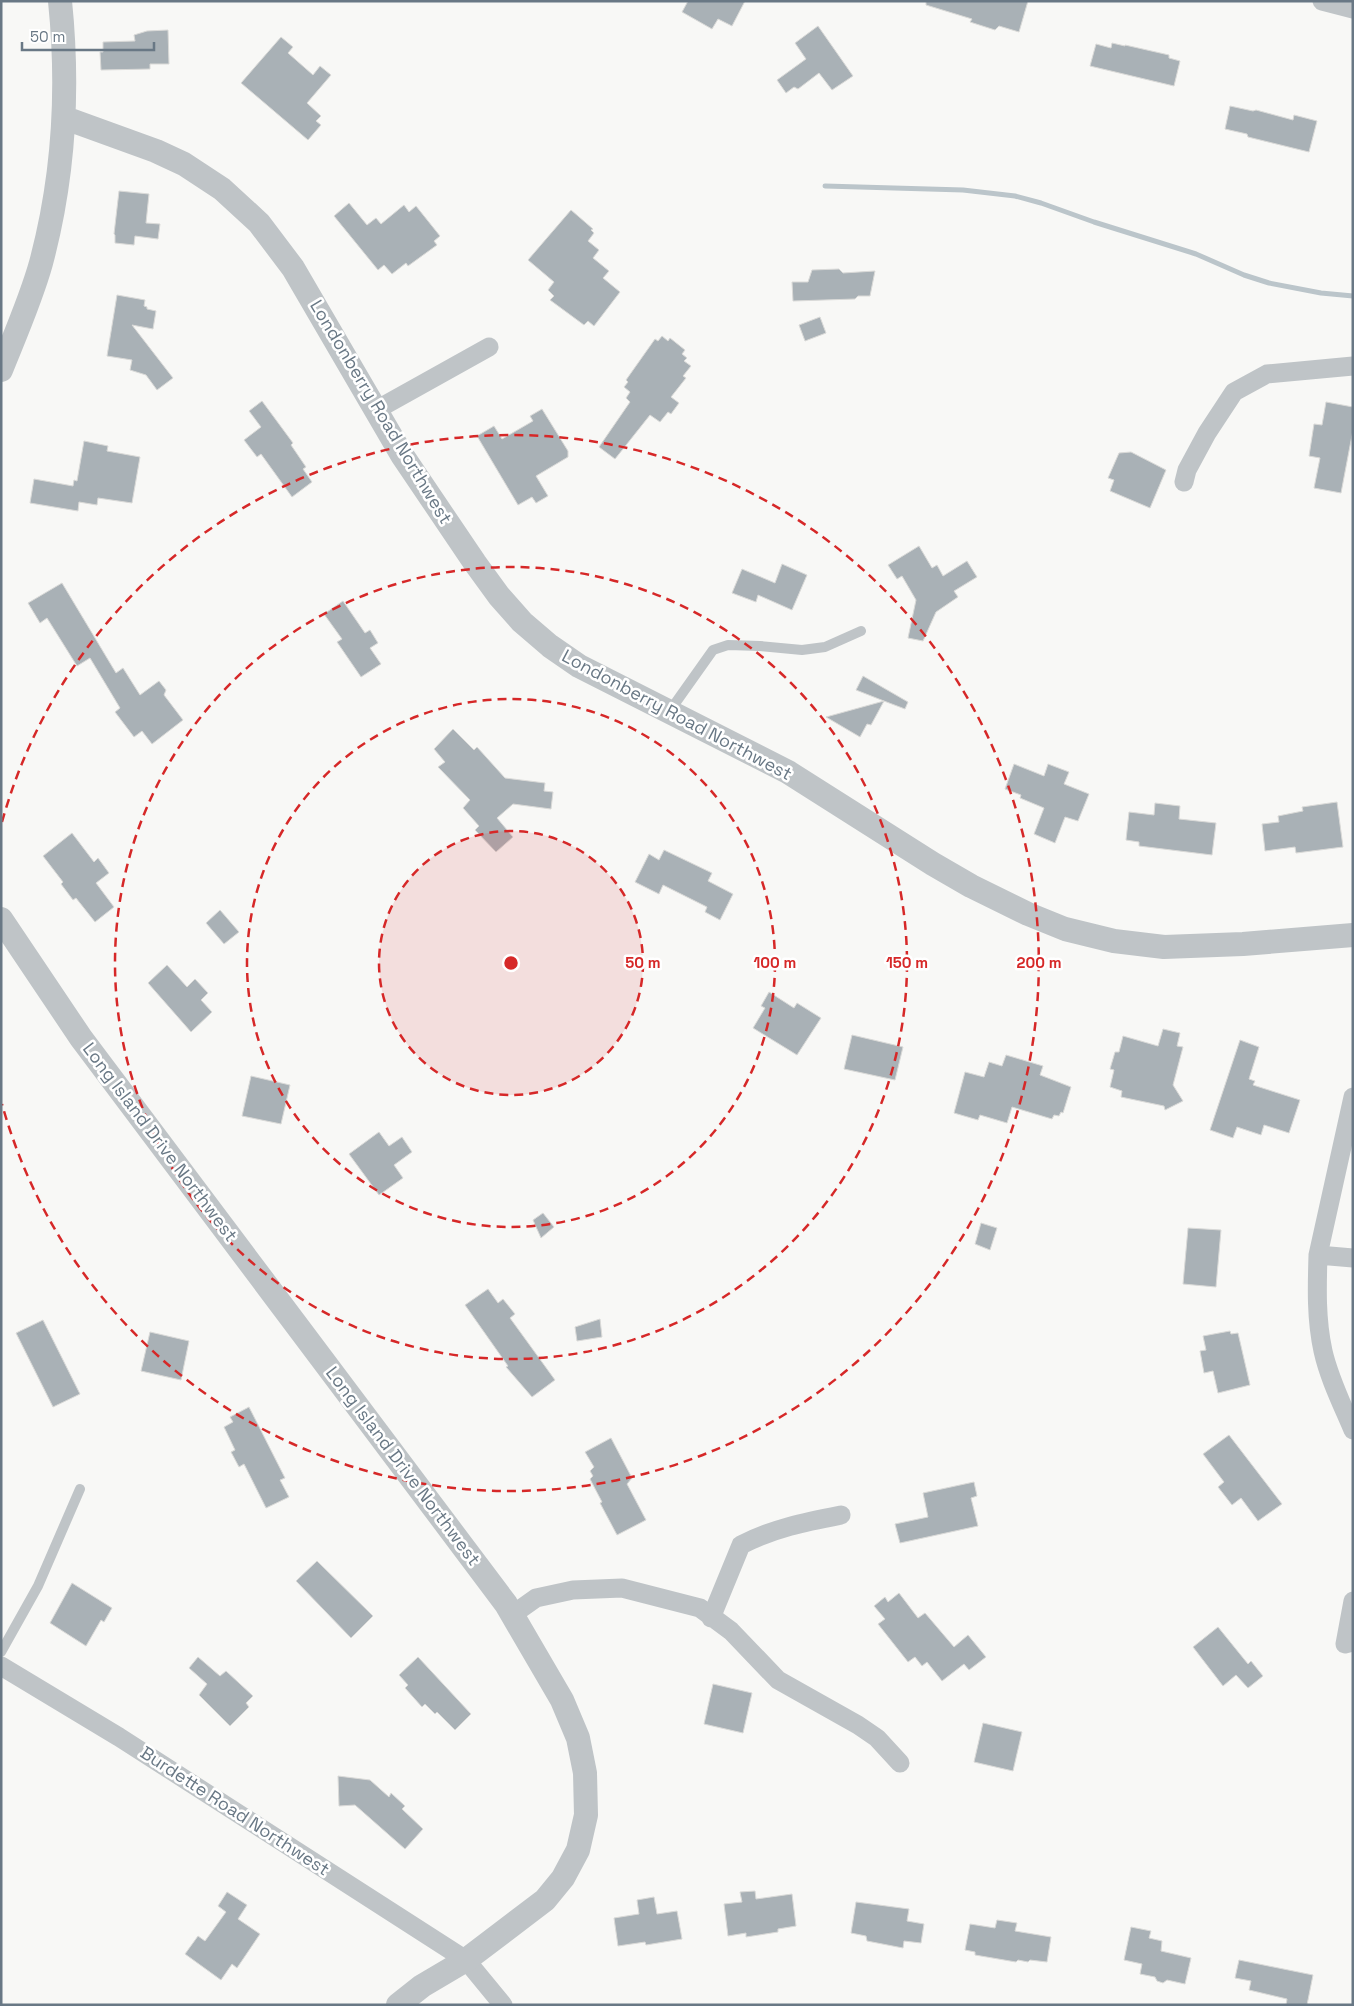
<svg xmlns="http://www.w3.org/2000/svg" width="1354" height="2006" viewBox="0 0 1354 2006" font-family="'Space Grotesk',sans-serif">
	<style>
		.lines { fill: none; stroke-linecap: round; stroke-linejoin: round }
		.stream { stroke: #bbc5ca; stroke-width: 5 }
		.building { fill: #a9b1b6; stroke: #dadad8 }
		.service { stroke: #bfc4c7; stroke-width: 10 }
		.minor { stroke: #bfc4c7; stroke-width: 19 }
		.tertiary { stroke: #bfc4c7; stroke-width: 24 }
		.ring { fill: none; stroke: #d62828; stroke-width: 2.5; stroke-dasharray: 9 6 }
		.labels { text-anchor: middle; stroke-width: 5; stroke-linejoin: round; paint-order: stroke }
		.street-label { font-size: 18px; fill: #697885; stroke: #fff }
		.centre { fill: #d62828; stroke: #fff; stroke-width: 2.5 }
		.ring-label { font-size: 15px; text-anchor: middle; font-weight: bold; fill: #d62828; stroke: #fff; stroke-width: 5; stroke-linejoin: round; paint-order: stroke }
	</style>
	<rect width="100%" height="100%" fill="#f8f8f6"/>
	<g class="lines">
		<path class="stream" d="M825,186L963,190L1015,196L1041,203L1094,222L1196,254L1244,275L1269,283L1321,293L1353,296"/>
	</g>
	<path class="building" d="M688,1H745L732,26L718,19L712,29L682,12Z
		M926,1H1028L1019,32L999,26L995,30L970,22L972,19L926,5Z
		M818,26L853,76L832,90L819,73L798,89L794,87L786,93L777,80L806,59L795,43Z
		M168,30L169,64H150V69L101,70L100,52H103V42L135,41L134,35L147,31Z
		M281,37L293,47L288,53L313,75L320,66L331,75L307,103L321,116L316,121L321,125L308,140L241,83Z
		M1112,43L1125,46V45L1169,55V58L1180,61L1174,86L1090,66L1096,44L1111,48Z
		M1230,106L1253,111L1256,110L1293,120L1294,115L1317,121L1309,152L1248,137L1247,134L1225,129Z
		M119,191L149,194L146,223L160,224L158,239L135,236L134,245L115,243V235L114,234Z
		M349,203L367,225L376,218L381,224L404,205L409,212L416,206L440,236L434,241L437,245L408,266L406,263L392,274L384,265L378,270L334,216Z
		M571,210L593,229L591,230L594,233L588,241L599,250L593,258L609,271L603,278L620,292L594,326L588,321L584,325L550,300L554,296L548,290L554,282L528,260Z
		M839,269L843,273L875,271L870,296H858L855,299L793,301L792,282H808L812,270Z
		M117,295L145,300L144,306L147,307V309L156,311L153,329L132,325L173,378L157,390L146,375L130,370L132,360L107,356Z
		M820,317L826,333L805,341L799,325Z
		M662,336L668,341L670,338L685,350L682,354L687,358L684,361L691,366L683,376L686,378L671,397L679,403L671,414L668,412L660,422L650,415L615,459L599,447L630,402L626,398L630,392L624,387L628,382L626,380L655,339L658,341Z
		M262,401L293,443L291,445L306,467L303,469L312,482L292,497L261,454L257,457L244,440L261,427L249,411Z
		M1326,402L1353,407V430L1341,493L1314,488L1320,458L1309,456L1314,424L1322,425Z
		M542,409L568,451V457L536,476L548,496L536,503L532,497L518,505L477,436L494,426L502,439L533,421L530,416Z
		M84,441L108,446L107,451L140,457L132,503L98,498L97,505L79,502L78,511L30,503L34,479L73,486L74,480L77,481Z
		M1131,452L1166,470L1150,508L1110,491L1114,480L1108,478L1119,453Z
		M919,546L932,568L937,565L943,576L967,561L977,577L954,591L958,597L936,612L923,641L908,638L916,600L902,576L897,579L888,565Z
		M782,564L807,575L792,610L758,595L756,602L732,593L742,569L775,583Z
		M62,583L116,673L123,668L140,695L159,681L166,690L164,695L183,720L152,744L142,731L134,737L115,712L120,708L90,658L77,666L47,618L40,623L28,603Z
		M343,601L365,633L370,630L378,643L370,648L381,664L361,677L337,642L342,639L324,614Z
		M863,676L908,702L905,709L884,701L871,725L867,724L860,737L826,717L884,701L856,690Z
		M453,729L474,750L477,747L505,778L545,783L544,791L553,792L551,809L513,804L497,818L513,837L496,852L475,830L479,826L463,808L470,800L438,767L445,762L434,749Z
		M1014,764L1044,776L1048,764L1069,772L1064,784L1089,794L1078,821L1065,817L1055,843L1034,834L1044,808L1020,798L1021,795L1005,789Z
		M1337,802L1343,847L1296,853L1295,847L1265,851L1262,824L1279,822L1278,816L1303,811L1302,807Z
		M1155,803L1180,806L1179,819L1216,823L1212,855L1139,846V842L1126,840L1129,812L1154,815Z
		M72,833L94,862L98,858L109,873L96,883L114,907L95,922L76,898L73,900L61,884L63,882L43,856Z
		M664,850L712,873L708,881L733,894L720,920L705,912L707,907L663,885L659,894L635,882L649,854L659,860Z
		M220,910L239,932L224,944L206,923Z
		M167,965L187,987L195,979L208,993L201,1000L212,1012L191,1032L148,983Z
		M769,992L794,1008L797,1003L821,1018L797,1055L753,1028L765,1008L761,1006Z
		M1163,1029L1180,1033L1177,1046L1183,1047L1173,1085L1183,1101L1165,1110L1164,1106L1121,1097L1122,1091L1110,1087L1114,1070L1110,1069L1115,1052H1119L1123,1036L1158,1046Z
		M852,1035L903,1047L895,1080L844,1069Z
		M1240,1040L1259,1047L1249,1079L1255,1081L1253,1085L1300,1100L1289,1133L1264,1125L1261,1135L1237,1127L1233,1138L1210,1130Z
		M1006,1055L1043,1066L1040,1075L1071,1087L1063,1113L1061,1112L1059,1116L1054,1115L1052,1119L1012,1107L1007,1123L980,1115L978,1120L954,1113L965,1072L984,1077L989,1062L1002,1066Z
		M251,1076L290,1085L281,1124L242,1116Z
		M379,1132L389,1146L402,1137L412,1152L394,1165L403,1178L379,1195L349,1154Z
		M543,1213L554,1227L541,1238L533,1220Z
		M981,1223L997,1228L990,1250L975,1244Z
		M1188,1228L1221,1230L1216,1287L1183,1284Z
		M488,1289L498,1303L503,1299L515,1314L510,1318L555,1380L532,1397L506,1367L508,1366L465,1305Z
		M600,1319L602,1337L577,1341L575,1327Z
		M43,1320L80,1394L53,1407L16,1333Z
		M1230,1331L1231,1334L1238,1333L1250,1385L1218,1393L1213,1371L1204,1373L1200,1351L1206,1350L1203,1336Z
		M150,1332L189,1341L181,1380L141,1371Z
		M249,1407L285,1478L280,1480L289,1497L266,1508L244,1464L239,1467L231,1452L235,1450L224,1427L233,1422L230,1417Z
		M1229,1435L1282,1504L1258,1521L1241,1498L1232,1505L1218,1487L1224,1482L1203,1454Z
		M611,1438L632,1478L627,1484L646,1520L617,1535L600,1503L602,1502L590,1479L593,1476L590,1471L594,1467L585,1452Z
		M974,1482L977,1496L971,1498L978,1526L900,1543L895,1524L928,1517L923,1493Z
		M317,1561L373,1616L351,1638L296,1581Z
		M72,1583L112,1608L104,1622L101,1620L86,1646L50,1623Z
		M899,1593L918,1618L925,1613L954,1647L968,1635L986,1657L969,1670L964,1664L942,1681L927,1662L922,1666L915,1657L908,1662L878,1624L885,1619L874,1606L885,1597L888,1602Z
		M1218,1627L1248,1664L1251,1661L1263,1676L1248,1688L1236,1675L1223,1686L1193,1647Z
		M198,1657L220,1676L226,1671L253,1696L246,1703L249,1707L230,1726L199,1695L207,1684L189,1668Z
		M418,1657L471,1714L455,1730L437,1712L435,1714L425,1704L422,1707L405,1688L408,1685L399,1675Z
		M713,1684L752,1693L743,1733L704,1724Z
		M983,1723L1022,1732L1013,1771L974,1762Z
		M338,1776L370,1780L389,1797L391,1793L405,1806L402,1809L423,1829L405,1849L355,1805L339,1806Z
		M755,1891L756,1899L792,1894L796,1926L778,1929V1932L746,1937V1933L728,1936L724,1904L742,1902L740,1892Z
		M227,1892L247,1905L238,1919L260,1934L237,1968L232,1964L221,1980L185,1954L198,1936L205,1941L226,1912L218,1906Z
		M654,1897L657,1914L677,1911L682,1939L646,1945L645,1942L618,1946L614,1918L639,1914L637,1900Z
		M856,1902L909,1909L907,1921L924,1924L921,1943L904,1941L903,1948L867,1941L866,1936L851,1933Z
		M997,1920L1017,1923L1015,1931L1051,1937L1047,1962L1030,1960L1028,1962L1018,1960L1016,1962L975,1955V1952L965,1950L970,1924L995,1928Z
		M1131,1927L1151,1931L1149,1938L1162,1941L1161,1951L1191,1958L1185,1984L1167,1980L1163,1983L1157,1981L1155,1977L1140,1974L1142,1964L1124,1960Z
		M1239,1960L1313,1975L1307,2005H1286L1287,1999L1249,1990L1251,1981L1235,1978Z"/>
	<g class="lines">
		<path class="service" d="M669,712L713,650L728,645L760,646L802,650L825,647L861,631
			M1,1652L38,1586L80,1489"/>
		<path class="minor" d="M1322,1L1353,9
			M376,410L489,347
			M1184,482L1187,470L1207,433L1234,392L1267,374L1353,366
			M1353,1097L1318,1255C1317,1287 1316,1319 1323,1351C1329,1378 1342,1404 1353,1430
			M1318,1255L1353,1258
			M1353,1601L1345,1644L1353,1642
			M512,1615L536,1598L573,1590L622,1588L700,1608L731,1631L778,1680L858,1725L877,1738L900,1763
			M711,1618L741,1545C774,1528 805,1522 841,1515
			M1,1666L119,1737L466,1960L503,2005"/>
		<path class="tertiary" d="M65,118L156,151L184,164L222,189L259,223L293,268L402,455L475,563L499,596L522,622L550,646L579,666L788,772L933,864L971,886L1028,914L1065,929L1114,941L1164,947L1243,944L1353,935
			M1,370C15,335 31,299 41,263C64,177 69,89 60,1
			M1,919L81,1038L506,1604L562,1700L578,1738L585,1773L586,1815L578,1850L563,1878L545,1900L466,1960L422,1986L398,2005"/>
	</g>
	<circle cx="511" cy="963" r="132" fill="#d62828" fill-opacity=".12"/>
	<g class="ring">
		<circle cx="511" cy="963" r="132"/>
		<circle cx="511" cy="963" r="264"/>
		<circle cx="511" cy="963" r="396"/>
		<path d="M2 822A528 528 0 1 1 2 1104"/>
	</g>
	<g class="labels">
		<g class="street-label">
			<text transform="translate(381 412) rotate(59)" y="6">Londonberry Road Northwest</text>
			<text transform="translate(677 715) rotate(28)" y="6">Londonberry Road Northwest</text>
			<text transform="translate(160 1142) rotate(53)" y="6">Long Island Drive Northwest</text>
			<text transform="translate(403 1466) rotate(53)" y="6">Long Island Drive Northwest</text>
			<text transform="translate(235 1811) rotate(33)" y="6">Burdette Road Northwest</text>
		</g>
	</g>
	<circle cx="511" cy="963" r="8" class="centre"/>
	<g class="ring-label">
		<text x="643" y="968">50 m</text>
		<text x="775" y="968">100 m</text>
		<text x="907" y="968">150 m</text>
		<text x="1039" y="968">200 m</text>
	</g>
	<rect width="1354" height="2006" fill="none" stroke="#697885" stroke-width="5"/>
	<path d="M22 42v8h132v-8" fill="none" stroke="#697885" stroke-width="2.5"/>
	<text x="30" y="42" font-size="15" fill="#697885" stroke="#ffffff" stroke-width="4" paint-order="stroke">50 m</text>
</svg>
